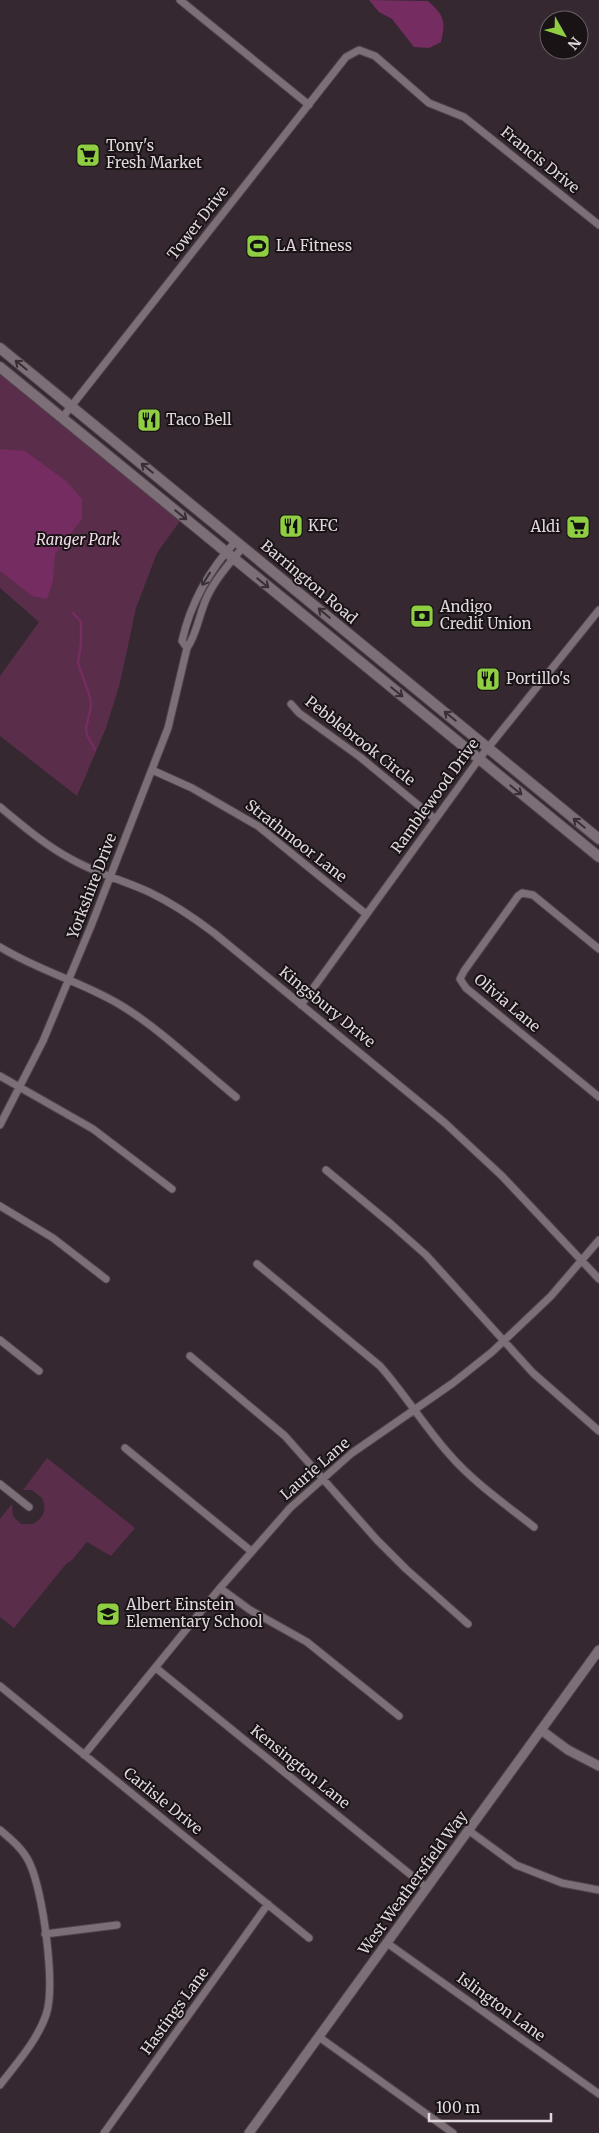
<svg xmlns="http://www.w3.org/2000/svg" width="599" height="2133" viewBox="0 0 599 2133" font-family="Merriweather,serif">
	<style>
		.green { fill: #5a2d4b }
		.water { fill: #752c60 }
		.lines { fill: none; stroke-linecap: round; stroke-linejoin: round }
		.stream { stroke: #752c60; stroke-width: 2.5 }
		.minor-casing { stroke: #4f444b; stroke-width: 9 }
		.tertiary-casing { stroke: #4f444b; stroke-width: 11 }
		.secondary-casing { stroke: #4f444b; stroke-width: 12 }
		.minor { stroke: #7d6f78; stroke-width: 7 }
		.tertiary { stroke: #7d6f78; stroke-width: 9 }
		.secondary { stroke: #7d6f78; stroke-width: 10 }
		.oneway { stroke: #372f33 }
		.labels { text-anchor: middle; stroke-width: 4; stroke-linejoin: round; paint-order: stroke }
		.poi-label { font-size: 15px; fill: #dfd7dc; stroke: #191316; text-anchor: start }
		.street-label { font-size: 15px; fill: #dfd7dc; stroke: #191316 }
		.park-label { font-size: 15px; font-style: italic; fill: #f1dbe9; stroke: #191316 }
	</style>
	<rect width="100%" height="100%" fill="#352830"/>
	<path class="green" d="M0,374L180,521L157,553L136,608L120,683L106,728L77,796L0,736V676L39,622L0,588Z
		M47,1458L135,1528L111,1556L87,1542L72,1560L66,1564L14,1628L0,1617V1519L12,1504L13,1516L21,1524H33C44,1518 47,1509 42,1498L32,1490H23Z"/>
	<path class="water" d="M369,0L428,1C444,15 446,21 441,42L429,48L414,47L392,19L379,12Z
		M0,449L25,451L66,481L82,499V519L55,554L53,581L47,599L32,596L0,571Z"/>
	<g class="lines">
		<path class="stream" d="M73,613L81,622V643L78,663L90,697L91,707L86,728L87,735L95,750"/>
		<g class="minor-casing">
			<path id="minor" d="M180,0L309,105
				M62,418L346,57L359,50L375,56L429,103L464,117L599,225
				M187,648L182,641C191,601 209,570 236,541
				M291,704L299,713L360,757L435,819
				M152,770L192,788L258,826L366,914
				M0,807C23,826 45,845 71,859C95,873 123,880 149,892C172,903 193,917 214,933L445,1123L502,1176L599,1279
				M0,947C37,970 79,981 117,1003C157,1026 199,1067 236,1097
				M599,949L533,895L522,893L518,896L464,971L460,979L466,988L599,1097
				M301,1005L479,759L599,610
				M0,1076L93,1129L172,1189
				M0,1125L43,1041L91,926L168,728L187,648C197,634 199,614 207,597C216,578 230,563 243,547
				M326,1170L391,1224L426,1255L533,1373L599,1431
				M0,1206L53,1238L106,1279
				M257,1264L380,1366C405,1394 424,1426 449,1454C473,1482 505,1504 534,1527
				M0,1340L39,1371
				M190,1356L285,1436L377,1540L406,1569L468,1624
				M125,1448L251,1551
				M0,1484L29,1507
				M220,1588L250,1610L307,1642L399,1716
				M156,1668L427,1888
				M0,1686L309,1938
				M84,1755L220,1588L290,1508L352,1453L453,1383L492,1352L551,1296L599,1240
				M0,1830C12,1840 24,1850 30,1864C43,1892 56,1986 46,2015C37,2041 16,2064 0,2085
				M468,1830L516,1865L562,1883L599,1890
				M45,1934L117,1925
				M387,1943L599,2094
				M319,2037L453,2133
				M104,2133L268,1904"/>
		</g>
		<g class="tertiary-casing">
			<path id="tertiary" d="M541,1730L568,1750L599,1766
				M249,2133L599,1650"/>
		</g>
		<g class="secondary-casing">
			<path id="secondary" d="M0,348L599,839
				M0,367L599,857"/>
		</g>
		<use href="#minor" class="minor"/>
		<use href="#tertiary" class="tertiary"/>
		<use href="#secondary" class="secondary"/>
	</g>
	<defs><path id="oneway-shaft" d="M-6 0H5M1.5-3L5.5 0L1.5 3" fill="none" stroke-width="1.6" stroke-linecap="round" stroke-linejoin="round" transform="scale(1.25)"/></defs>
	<g class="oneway">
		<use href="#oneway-shaft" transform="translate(21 365) rotate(-141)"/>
		<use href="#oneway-shaft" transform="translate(147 468) rotate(-141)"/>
		<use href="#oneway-shaft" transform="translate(181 515) rotate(39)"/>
		<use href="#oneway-shaft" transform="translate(206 579) rotate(122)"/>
		<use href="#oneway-shaft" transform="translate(263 583) rotate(39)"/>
		<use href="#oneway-shaft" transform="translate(324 613) rotate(-140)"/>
		<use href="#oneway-shaft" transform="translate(397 692) rotate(39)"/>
		<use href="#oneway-shaft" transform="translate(450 716) rotate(-141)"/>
		<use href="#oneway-shaft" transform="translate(516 790) rotate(39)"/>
		<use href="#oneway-shaft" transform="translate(579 823) rotate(-141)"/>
	</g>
	<defs>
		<g id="supermarket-square" transform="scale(1.25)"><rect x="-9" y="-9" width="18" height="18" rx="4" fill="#8fcd42" stroke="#191316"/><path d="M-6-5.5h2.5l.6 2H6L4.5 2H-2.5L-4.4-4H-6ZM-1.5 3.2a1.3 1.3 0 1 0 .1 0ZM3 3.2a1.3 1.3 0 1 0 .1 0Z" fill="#111"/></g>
		<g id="stadium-square" transform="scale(1.25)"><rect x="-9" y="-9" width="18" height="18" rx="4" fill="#8fcd42" stroke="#191316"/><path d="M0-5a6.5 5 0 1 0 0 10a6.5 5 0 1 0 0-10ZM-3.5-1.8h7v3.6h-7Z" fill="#111"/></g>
		<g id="restaurant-square" transform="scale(1.25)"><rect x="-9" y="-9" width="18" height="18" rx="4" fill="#8fcd42" stroke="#191316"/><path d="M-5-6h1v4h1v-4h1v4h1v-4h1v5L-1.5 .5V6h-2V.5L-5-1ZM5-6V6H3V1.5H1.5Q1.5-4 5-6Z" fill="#111"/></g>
		<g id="bank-square" transform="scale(1.25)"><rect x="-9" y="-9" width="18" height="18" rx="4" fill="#8fcd42" stroke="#191316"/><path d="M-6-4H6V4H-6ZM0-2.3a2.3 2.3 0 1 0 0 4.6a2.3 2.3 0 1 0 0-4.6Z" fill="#111"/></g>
		<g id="school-square" transform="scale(1.25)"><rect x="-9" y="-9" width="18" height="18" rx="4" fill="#8fcd42" stroke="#191316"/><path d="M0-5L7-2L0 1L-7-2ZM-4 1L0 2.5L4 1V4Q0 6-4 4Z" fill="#111"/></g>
	</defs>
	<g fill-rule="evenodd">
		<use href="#supermarket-square" x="88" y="155"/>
		<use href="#stadium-square" x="258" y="246"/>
		<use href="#restaurant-square" x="149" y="420"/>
		<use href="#restaurant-square" x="291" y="526"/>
		<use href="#supermarket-square" x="578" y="527"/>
		<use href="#bank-square" x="422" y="616"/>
		<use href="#restaurant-square" x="488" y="679"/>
		<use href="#school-square" x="108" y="1614"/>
	</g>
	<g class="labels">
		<g class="poi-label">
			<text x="106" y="151">Tony's<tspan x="106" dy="17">Fresh Market</tspan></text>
			<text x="276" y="251">LA Fitness</text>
			<text x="166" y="425">Taco Bell</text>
			<text x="308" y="531">KFC</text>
			<text x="560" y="532" text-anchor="end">Aldi</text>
			<text x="440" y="612">Andigo<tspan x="440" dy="17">Credit Union</tspan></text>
			<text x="506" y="684">Portillo's</text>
			<text x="126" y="1610">Albert Einstein<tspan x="126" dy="17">Elementary School</tspan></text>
		</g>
		<g class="street-label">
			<text transform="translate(540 160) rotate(39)" y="5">Francis Drive</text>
			<text transform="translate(198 223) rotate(-52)" y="5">Tower Drive</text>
			<text transform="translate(309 582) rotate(40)" y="5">Barrington Road</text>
			<text transform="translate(360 741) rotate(38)" y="5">Pebblebrook Circle</text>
			<text transform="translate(435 796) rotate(-54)" y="5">Ramblewood Drive</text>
			<text transform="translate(296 841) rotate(38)" y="5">Strathmoor Lane</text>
			<text transform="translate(92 886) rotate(-69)" y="5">Yorkshire Drive</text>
			<text transform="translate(507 1003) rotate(40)" y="5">Olivia Lane</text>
			<text transform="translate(327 1007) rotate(39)" y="5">Kingsbury Drive</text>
			<text transform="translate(315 1469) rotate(-41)" y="5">Laurie Lane</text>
			<text transform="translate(300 1767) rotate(39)" y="5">Kensington Lane</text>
			<text transform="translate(163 1801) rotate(39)" y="5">Carlisle Drive</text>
			<text transform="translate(413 1883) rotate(-54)" y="5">West Weathersfield Way</text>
			<text transform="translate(501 2007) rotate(36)" y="5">Islington Lane</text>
			<text transform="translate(175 2011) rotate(-54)" y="5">Hastings Lane</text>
		</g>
		<g class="park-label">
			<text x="78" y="545">Ranger Park</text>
		</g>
	</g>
	<g transform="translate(564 35) rotate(129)"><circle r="24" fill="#191316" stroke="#686165"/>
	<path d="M0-4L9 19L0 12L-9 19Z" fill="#8fcd42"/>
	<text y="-8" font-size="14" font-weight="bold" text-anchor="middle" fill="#dfd7dc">N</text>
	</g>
	<path d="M429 2113v8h122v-8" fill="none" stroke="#dfd7dc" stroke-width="2.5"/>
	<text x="436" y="2113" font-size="15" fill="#dfd7dc" stroke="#191316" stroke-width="4" paint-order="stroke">100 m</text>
</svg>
